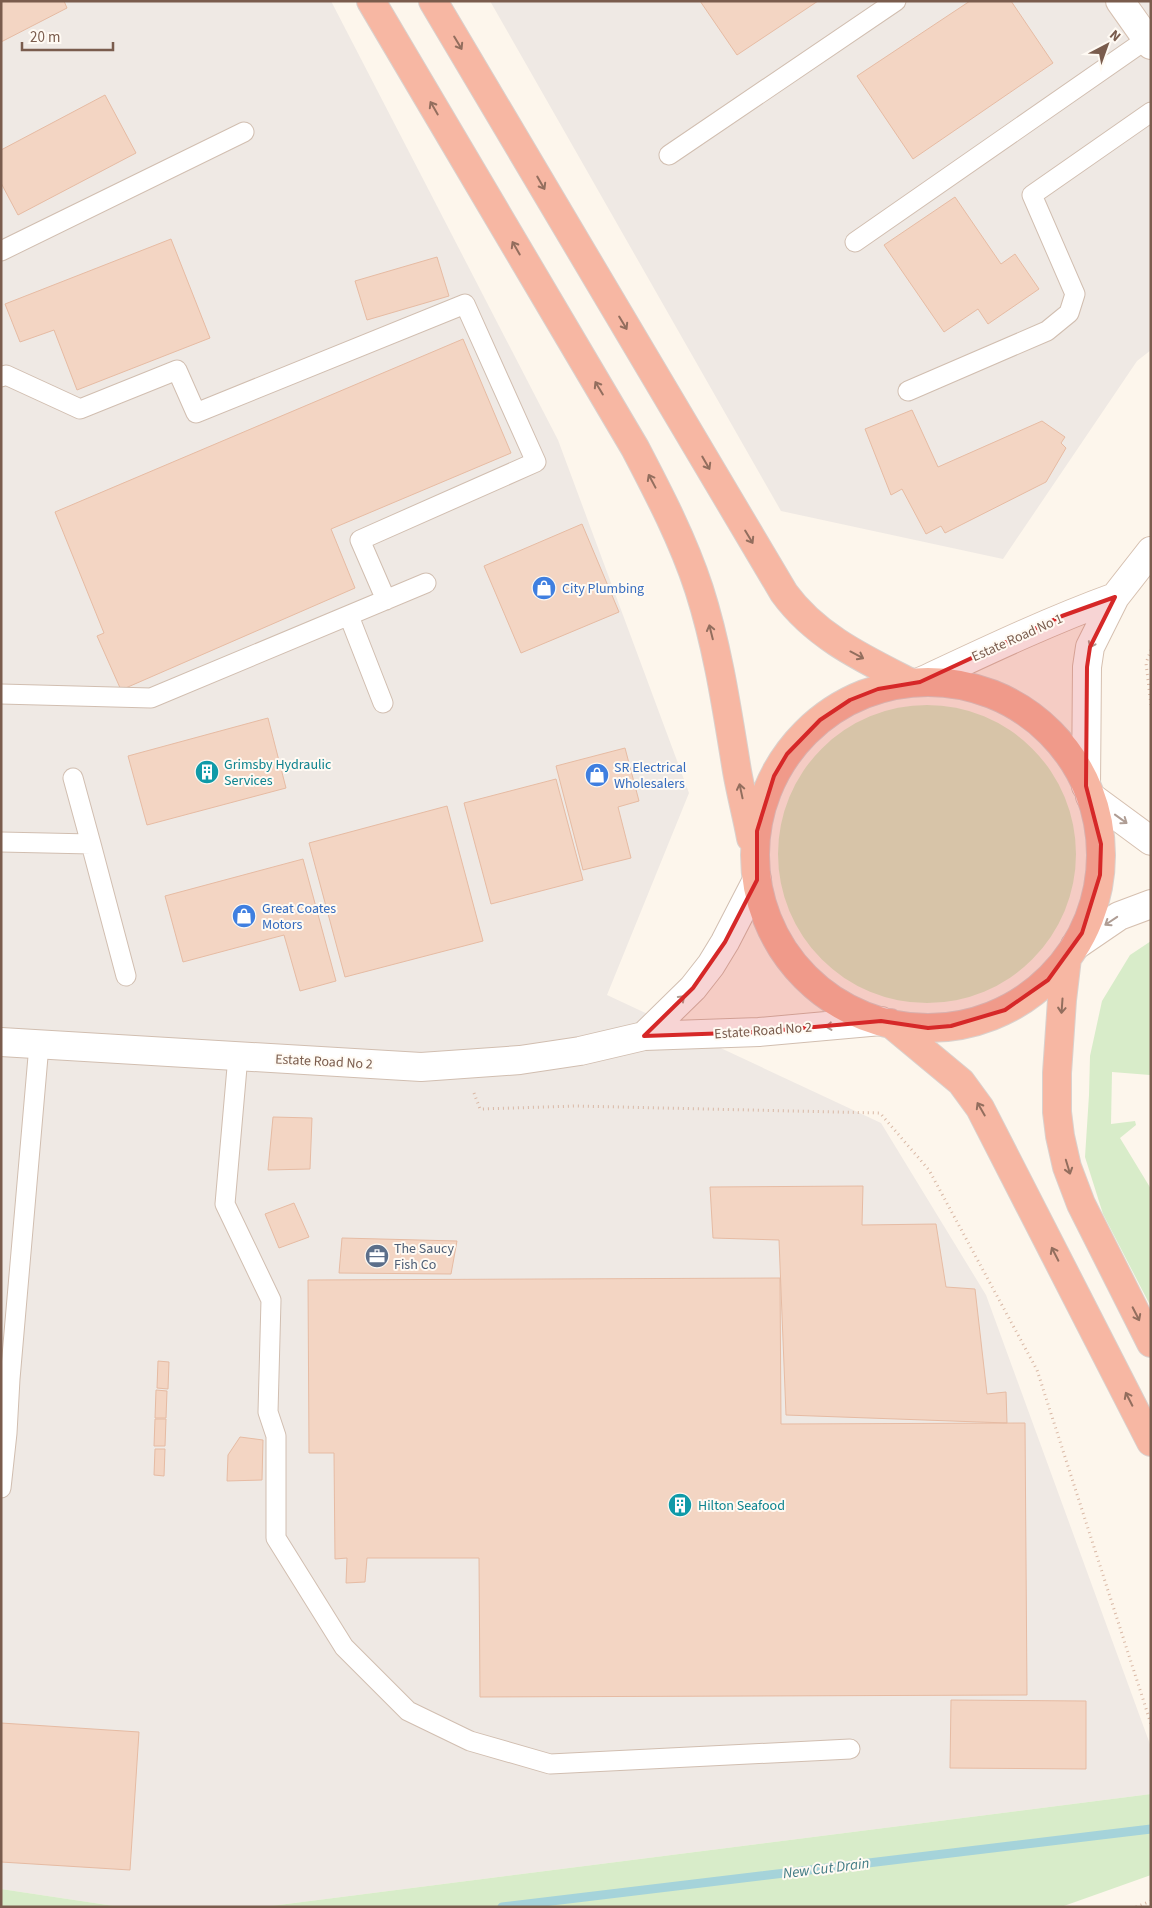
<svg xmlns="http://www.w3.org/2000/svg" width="1152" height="1908" viewBox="0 0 1152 1908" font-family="'Source Sans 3',sans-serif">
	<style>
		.industrial { fill: #efe9e4 }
		.green { fill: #d8ecc9 }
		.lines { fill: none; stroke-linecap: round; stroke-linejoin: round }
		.stream { stroke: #a5d3da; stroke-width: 9 }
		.building { fill: #f3d5c3; stroke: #e6bba3 }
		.lane-casing { stroke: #d1beb0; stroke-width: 21 }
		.street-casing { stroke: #d1beb0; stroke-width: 30 }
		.secondary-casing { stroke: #d6c0b0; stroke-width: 30 }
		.highway-casing { stroke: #dad1cd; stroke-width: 30 }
		.path { stroke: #d9b8a5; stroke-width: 3; stroke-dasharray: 1 4; stroke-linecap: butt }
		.lane { stroke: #fff; stroke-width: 19 }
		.street { stroke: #fff; stroke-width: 28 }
		.secondary { stroke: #fff; stroke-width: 28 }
		.highway { stroke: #f7b7a3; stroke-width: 28 }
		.oneway { stroke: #936e5e }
		.oneway2 { stroke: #af9d94 }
		.marked { fill: #d62828; fill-opacity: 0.2; stroke: #d62828; stroke-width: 4; stroke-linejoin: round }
		.labels { text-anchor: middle; stroke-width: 4; stroke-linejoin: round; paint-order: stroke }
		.shop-label { font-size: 14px; fill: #366cbe; stroke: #fffaf3; text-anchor: start }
		.street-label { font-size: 14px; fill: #7a5c4d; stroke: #fffaf3 }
		.culture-label { font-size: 14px; fill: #0d838f; stroke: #fffaf3; text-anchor: start }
		.service-label { font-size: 14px; fill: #4e5e75; stroke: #fffaf3; text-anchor: start }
		.water-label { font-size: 15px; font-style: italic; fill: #437c86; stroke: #fffaf3 }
	</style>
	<rect width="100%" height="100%" fill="#fdf6ec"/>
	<path class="industrial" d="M1,1H331L558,440L689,793L607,995L881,1123L986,1295L1151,1747V1794L263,1907H121L1,1889Z
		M490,1H1151V350L1137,361L1003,559L781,511Z"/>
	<path class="green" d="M778 854a149 149 0 1 1 298 0a149 149 0 1 1-298 0Z
		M1151,941L1150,1075L1112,1072L1111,1124L1135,1121L1136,1125L1120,1138L1151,1189V1307L1103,1214L1085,1157L1089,1095L1090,1056L1102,1001L1130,955Z
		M1151,1794V1875L1061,1907H263Z
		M1,1889L121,1907H1Z"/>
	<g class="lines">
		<path class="stream" d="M502,1907L1151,1829"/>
	</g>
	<path class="building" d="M1,1H64L67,8L1,42Z
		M700,1H818L737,55Z
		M970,1H1011L1053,63L913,159L857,76Z
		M105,95L136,153L18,215L1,183V150Z
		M955,197L1001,264L1015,254L1039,289L988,324L978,309L944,332L884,245Z
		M171,239L210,338L77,390L54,330L20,342L5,304Z
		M437,257L449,296L367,320L355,281Z
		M463,339L511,453L331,529L355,588L121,690L97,636L104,633L55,512Z
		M912,410L938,467L1042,421L1065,437L1061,443L1066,448L1046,482L945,533L941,526L926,534L902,489L891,495L865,429Z
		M582,524L619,612L521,653L484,566Z
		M268,718L286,788L147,825L128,756Z
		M625,748L639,801L618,807L631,858L583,870L556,766Z
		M556,779L583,880L491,904L464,803Z
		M447,806L483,941L345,977L309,843Z
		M303,859L336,981L300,991L284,935L183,962L165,896Z
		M273,1117L312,1118L310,1169L268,1170Z
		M863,1186L862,1225L936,1224L946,1287L975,1289L987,1394L1006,1392L1007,1423L786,1415L779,1240L713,1238L710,1187Z
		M294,1203L309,1237L279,1248L265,1214Z
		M342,1238L457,1241L451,1274L339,1273Z
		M780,1278L781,1424L1025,1423L1027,1695L480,1697L479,1558H367L365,1582L346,1583L347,1558L335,1559L334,1453H309L308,1280Z
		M158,1361L169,1362L168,1389L157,1388Z
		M156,1390L167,1391L166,1418H155Z
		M155,1419H166L165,1446H154Z
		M240,1437L263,1440L262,1480L227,1481L228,1455Z
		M155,1449H165L164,1476L154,1475Z
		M951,1700L1086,1701V1769L950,1768Z
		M1,1723L139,1732L130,1870L1,1862Z"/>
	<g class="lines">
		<g class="lane-casing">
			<path id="lane" d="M669,155L896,1
				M855,242L1147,39
				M1,251L244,132
				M1,377L6,375L80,409L177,370L196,413L465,304L536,462L360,540L386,600
				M908,391L1047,331L1069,313L1075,294L1032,195L1151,112
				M349,616L383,703
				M1,694L151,698L426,583
				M73,778L91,844
				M1,842L91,844L126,976
				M238,1056L225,1204L271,1300L268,1412L276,1436V1538L344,1647L408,1711L470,1741L550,1764L850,1749
				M1,1488L7,1433L10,1379L39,1045"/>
		</g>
		<g class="street-casing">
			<path id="street" d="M644,1036L693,988L711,965L725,942L757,880
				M1,1042L421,1067L520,1060L580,1051L644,1036L759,1032L881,1021"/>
		</g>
		<g class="secondary-casing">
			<path id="secondary" d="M1120,1L1151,45
				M920,682C984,652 1049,621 1115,597
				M1086,786L1087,667L1090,647L1115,597L1151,551
				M1090,796L1151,841
				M1075,946L1119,916L1151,904"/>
		</g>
		<g class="highway-casing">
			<path id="highway" d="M371,1L635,448C659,494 683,540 699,589C718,648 727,710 737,771C741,794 747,816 751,838
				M433,1L784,593C816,637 864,659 911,683
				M755 855a173 173 0 1 1 346 0a173 173 0 1 1-346 0Z
				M1067,958L1062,1000L1057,1073V1112L1060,1136L1067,1167L1081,1204L1151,1343
				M890,1023L961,1082L980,1108L1151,1442"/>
		</g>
		<path class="path" d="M1151,650L1146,663L1151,705
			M474,1093L480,1109L576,1106L880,1113L929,1170L1037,1370L1151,1724
			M1136,1907L1151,1901"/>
		<use href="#lane" class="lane"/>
		<use href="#street" class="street"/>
		<use href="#secondary" class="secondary"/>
		<use href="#highway" class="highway"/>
	</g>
	<defs><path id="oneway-shaft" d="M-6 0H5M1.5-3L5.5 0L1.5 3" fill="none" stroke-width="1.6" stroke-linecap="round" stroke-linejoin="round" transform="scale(1.25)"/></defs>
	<g class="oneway">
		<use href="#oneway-shaft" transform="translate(458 43) rotate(59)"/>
		<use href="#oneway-shaft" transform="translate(434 108) rotate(-120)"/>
		<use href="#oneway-shaft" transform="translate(541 183) rotate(60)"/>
		<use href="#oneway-shaft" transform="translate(516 248) rotate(-120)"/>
		<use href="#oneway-shaft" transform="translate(623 323) rotate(59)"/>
		<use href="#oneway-shaft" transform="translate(599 388) rotate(-121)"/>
		<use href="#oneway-shaft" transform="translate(706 463) rotate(60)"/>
		<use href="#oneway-shaft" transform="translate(652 481) rotate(-118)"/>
		<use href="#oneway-shaft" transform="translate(749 537) rotate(59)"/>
		<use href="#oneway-shaft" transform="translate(711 632) rotate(-104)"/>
		<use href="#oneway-shaft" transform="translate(857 655) rotate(28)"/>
		<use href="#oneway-shaft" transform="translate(741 791) rotate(-102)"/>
		<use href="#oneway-shaft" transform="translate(1062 1006) rotate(94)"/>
		<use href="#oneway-shaft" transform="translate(981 1109) rotate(-120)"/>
		<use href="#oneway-shaft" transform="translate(1068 1167) rotate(73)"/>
		<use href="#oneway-shaft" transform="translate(1055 1254) rotate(-117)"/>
		<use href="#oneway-shaft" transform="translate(1136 1314) rotate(63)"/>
		<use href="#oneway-shaft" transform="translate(1129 1399) rotate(-117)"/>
	</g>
	<g class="oneway2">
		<use href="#oneway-shaft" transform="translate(1093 641) rotate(115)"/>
		<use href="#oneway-shaft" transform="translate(1121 819) rotate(36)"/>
		<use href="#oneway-shaft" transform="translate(1111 921) rotate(146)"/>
		<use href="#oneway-shaft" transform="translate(679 1001) rotate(-43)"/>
		<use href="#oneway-shaft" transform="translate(833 1026) rotate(175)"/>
	</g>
	<path class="marked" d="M1115,597L1090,647L1087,667L1086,786L1101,844L1100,875L1082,933L1048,980L1005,1010L951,1026L928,1028L881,1021L759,1032L644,1036L693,988L725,942L757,880V831L774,776L787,754L820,720L850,700L878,689L920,682L1062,616Z"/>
	<defs>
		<g id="shop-disc" transform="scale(1.25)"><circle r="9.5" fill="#3f7fe0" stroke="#fffaf3"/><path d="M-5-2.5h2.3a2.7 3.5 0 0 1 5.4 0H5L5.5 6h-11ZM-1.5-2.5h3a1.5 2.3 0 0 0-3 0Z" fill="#fff"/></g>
		<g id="building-disc" transform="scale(1.25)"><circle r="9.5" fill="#0f9aa8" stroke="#fffaf3"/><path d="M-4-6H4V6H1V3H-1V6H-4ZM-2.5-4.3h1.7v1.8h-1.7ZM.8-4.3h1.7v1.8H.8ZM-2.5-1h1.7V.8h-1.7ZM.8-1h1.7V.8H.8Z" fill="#fff"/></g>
		<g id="office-disc" transform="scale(1.25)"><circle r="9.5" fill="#5c6f8a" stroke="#fffaf3"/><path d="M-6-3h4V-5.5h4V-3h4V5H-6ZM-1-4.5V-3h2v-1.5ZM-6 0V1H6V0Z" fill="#fff"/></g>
	</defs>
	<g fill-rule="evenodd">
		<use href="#shop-disc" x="544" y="588"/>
		<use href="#building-disc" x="207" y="772"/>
		<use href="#shop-disc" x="597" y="775"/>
		<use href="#shop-disc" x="244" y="916"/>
		<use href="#office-disc" x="377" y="1256"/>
		<use href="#building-disc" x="680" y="1505"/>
	</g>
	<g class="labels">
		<g class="shop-label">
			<text x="562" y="593">City Plumbing</text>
			<text x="614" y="772">SR Electrical<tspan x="614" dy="16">Wholesalers</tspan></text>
			<text x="262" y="913">Great Coates<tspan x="262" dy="16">Motors</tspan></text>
		</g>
		<g class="street-label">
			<text transform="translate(1017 637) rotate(-24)" y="5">Estate Road No 1</text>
			<text transform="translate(763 1030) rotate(-4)" y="5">Estate Road No 2</text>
			<text transform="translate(324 1061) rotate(3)" y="5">Estate Road No 2</text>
		</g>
		<g class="culture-label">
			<text x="224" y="769">Grimsby Hydraulic<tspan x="224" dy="16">Services</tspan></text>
			<text x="698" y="1510">Hilton Seafood</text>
		</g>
		<g class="service-label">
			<text x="394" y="1253">The Saucy<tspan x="394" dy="16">Fish Co</tspan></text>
		</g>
		<g class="water-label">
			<text transform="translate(826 1868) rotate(-7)" y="5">New Cut Drain</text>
		</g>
	</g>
	<rect width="1152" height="1908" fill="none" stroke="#7a5c4d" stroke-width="5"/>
	<g transform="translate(1107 45) rotate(41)" stroke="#fffaf3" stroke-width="4" paint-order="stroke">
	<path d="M0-4L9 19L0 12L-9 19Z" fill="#7a5c4d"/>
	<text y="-8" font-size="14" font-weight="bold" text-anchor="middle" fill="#7a5c4d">N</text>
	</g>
	<path d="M22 42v8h91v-8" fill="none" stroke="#7a5c4d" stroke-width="2.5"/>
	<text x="30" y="42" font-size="15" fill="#7a5c4d" stroke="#fffaf3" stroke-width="4" paint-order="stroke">20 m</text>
</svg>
